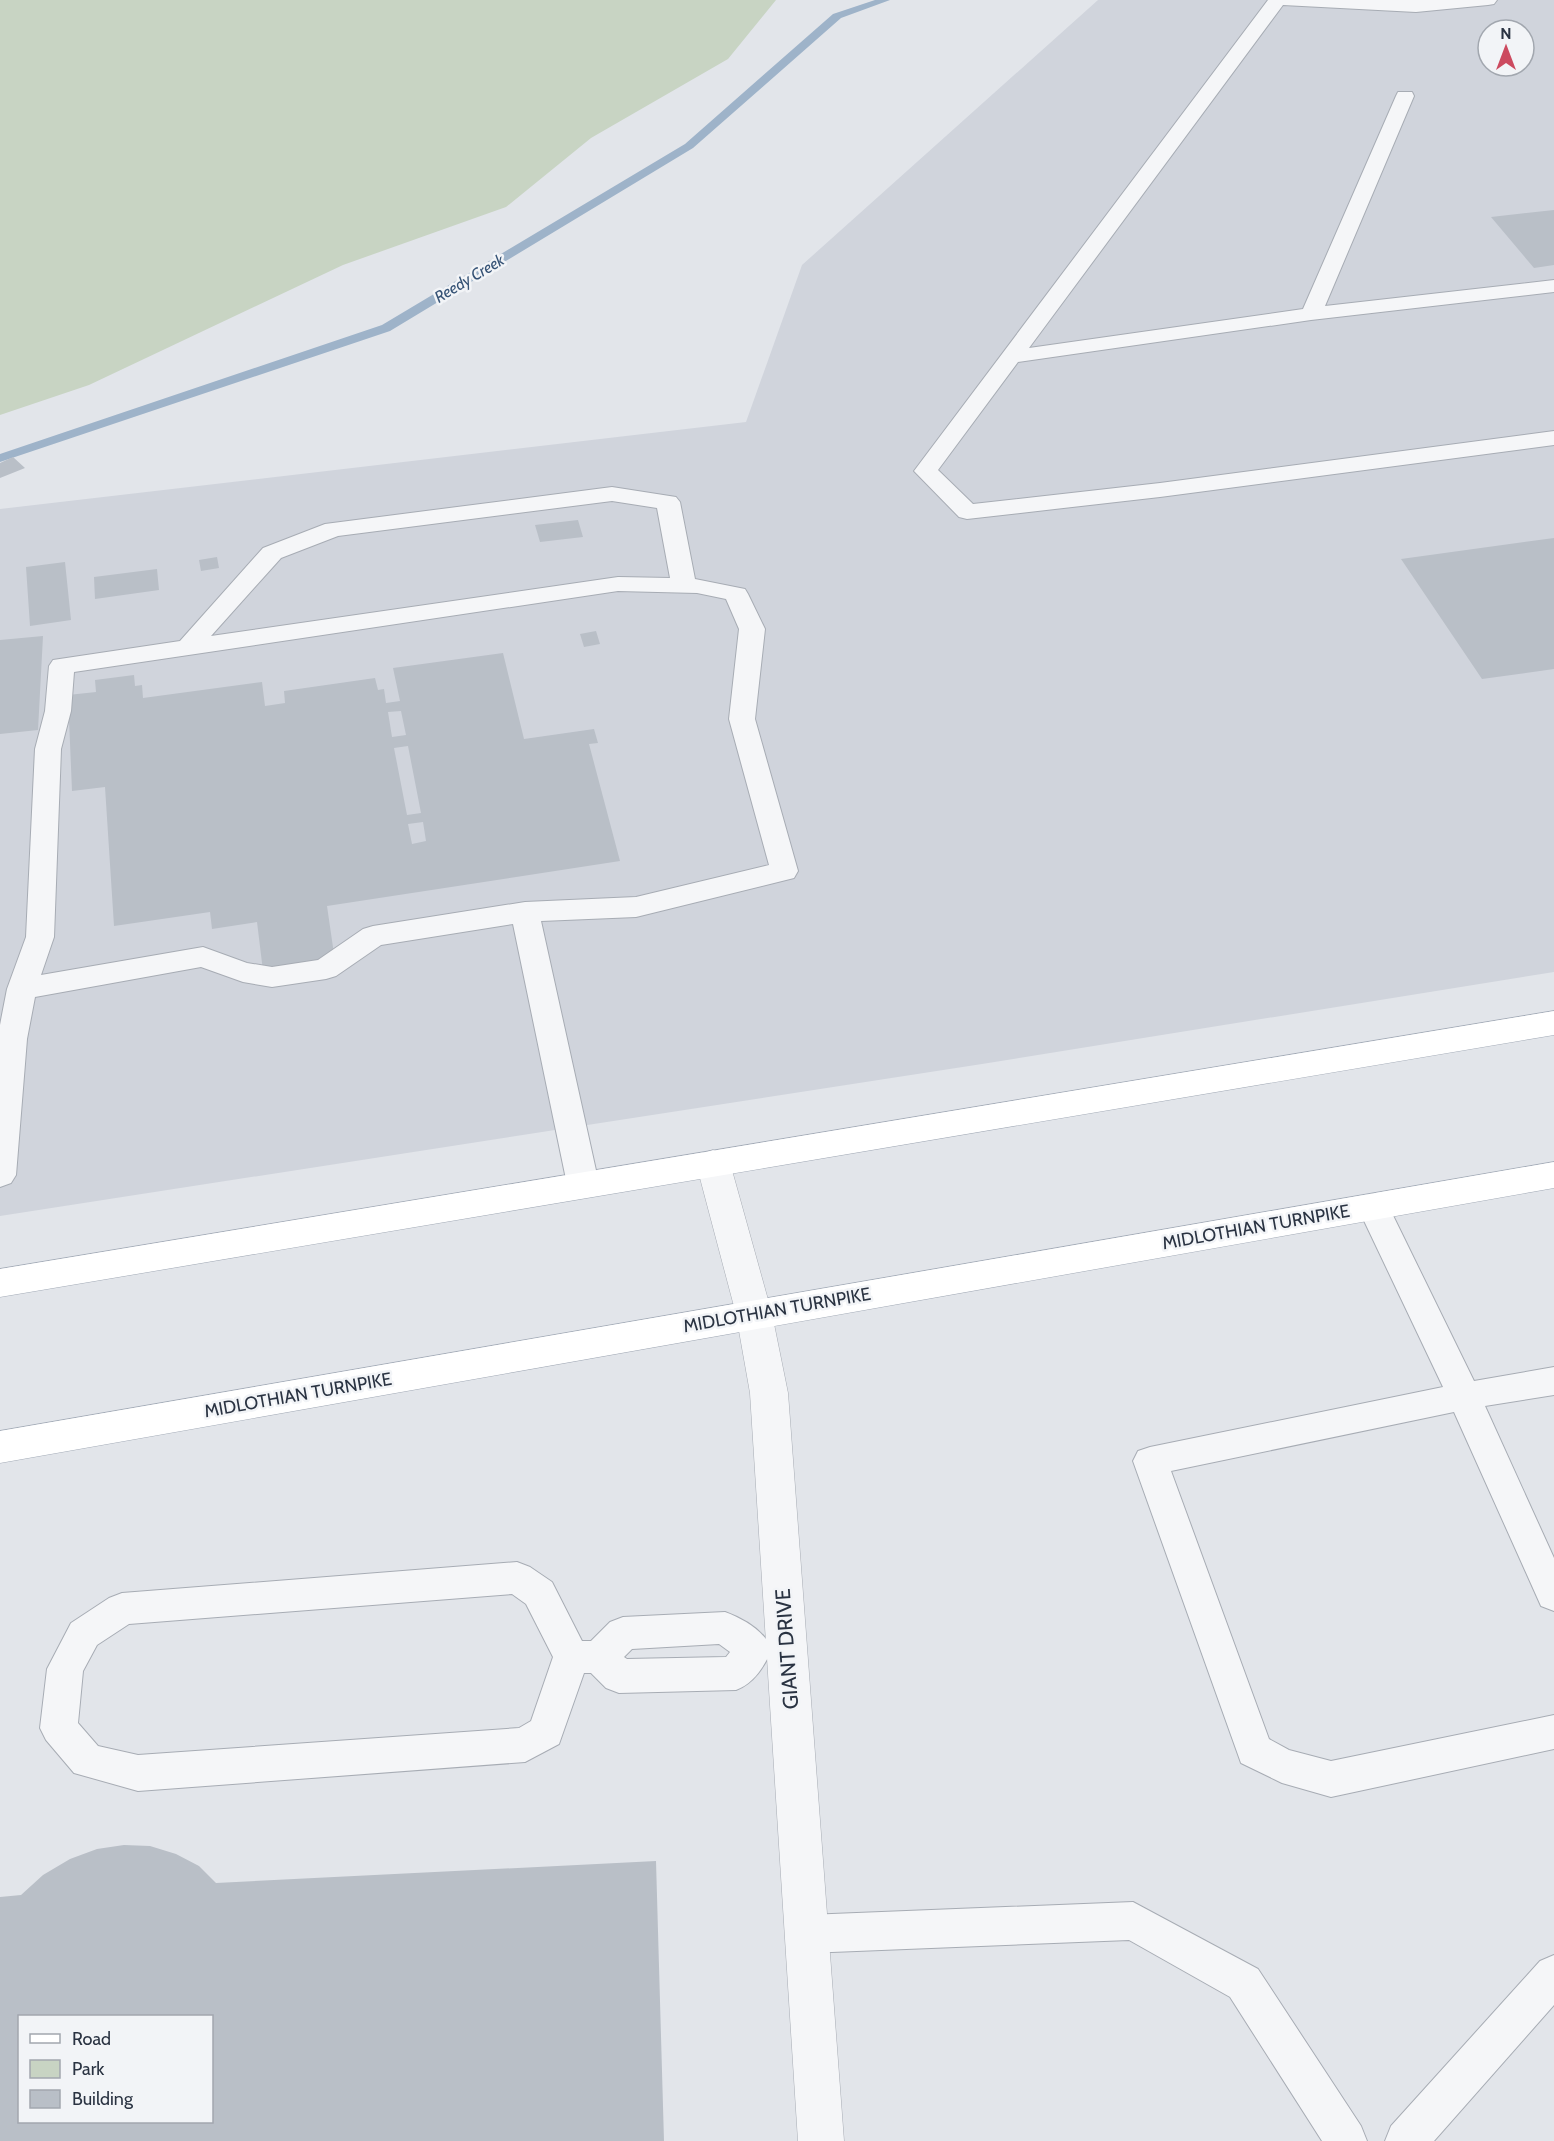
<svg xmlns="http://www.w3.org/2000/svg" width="1554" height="2141" viewBox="0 0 1554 2141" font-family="Cabin,sans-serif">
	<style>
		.built { fill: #d0d4dc; fill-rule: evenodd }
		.green { fill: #c8d4c3 }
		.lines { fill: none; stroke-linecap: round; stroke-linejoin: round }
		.stream { fill: #9eb3c9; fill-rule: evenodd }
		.building { fill: #b9bfc7; fill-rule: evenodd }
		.service-casing { stroke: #a7acb4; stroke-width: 2 }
		.minor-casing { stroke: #a7acb4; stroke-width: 1 }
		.primary-casing { stroke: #a2aab6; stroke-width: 1 }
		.service { fill: #f5f6f8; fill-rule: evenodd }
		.minor { fill: #f5f6f8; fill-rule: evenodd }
		.primary { fill: #fff; fill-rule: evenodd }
		.labels { text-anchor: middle; stroke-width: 5; stroke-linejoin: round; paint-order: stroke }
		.far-water-label { font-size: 16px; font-style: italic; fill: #355275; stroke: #f2f4f7 }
		.street-label { font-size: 18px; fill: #2a3342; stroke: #f2f4f7 }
		.near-street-label { font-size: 21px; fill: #2a3342; stroke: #f2f4f7 }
	</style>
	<rect width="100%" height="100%" fill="#e2e5ea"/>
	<path class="built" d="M1098,0H1554V972L982,1064L0,1216V509L746,422L802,265ZM1488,30H1524V66H1488Z"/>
	<path class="green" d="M0,0H776L728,59L591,138L506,207L343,265L89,385L0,415Z"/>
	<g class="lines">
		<path class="stream" d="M875,0H890L841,18L693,148L390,331L0,462V454L382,325L685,144L833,14Z"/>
	</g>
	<path class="building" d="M1554,210V265L1534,268L1491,217Z
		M13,457L25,468L0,478V463Z
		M578,520L583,537L540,542L535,525Z
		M1554,538V669L1482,679L1401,559Z
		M217,557L219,568L201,571L199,560Z
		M65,562L71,620L30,626L26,567Z
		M157,569L159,590L95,599L94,577Z
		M596,631L600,644L584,647L580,634Z
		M43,636L38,730L0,734V640Z
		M503,653L524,739L594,729L598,743L589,744L620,861L327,906L335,961L263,971L257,922L212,929L210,912L114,926L105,787L72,791L68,695L96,692L95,680L134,675L135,686L142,685L143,698L262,682L265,706L285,703L284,691L375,678L378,690L384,689L386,703L400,701L393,668ZM401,711L406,735L392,737L388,712ZM408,746L421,813L407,815L394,748ZM423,822L426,841L412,844L408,824Z
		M124,1845L150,1846L176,1854L199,1866L216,1883L656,1861L664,2141H0V1897L21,1895L43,1875L70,1859L97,1849ZM20,2016H212V2122H20Z"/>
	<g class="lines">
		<g class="service-casing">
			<path id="service" d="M1268,0H1497L1494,4L1488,5L1416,12L1283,5L1029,348L1303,309L1396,96L1398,92H1412L1414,96L1325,306L1554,280V292L1311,320L1018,362L938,470L973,504L1160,483L1554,431V445L1160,497L967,519L959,517L914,471Z
				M612,487L676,497L680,502L695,579L745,589L748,594L765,629L755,719L798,871L794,878L636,917L541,921L599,1184L594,1192L583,1196L572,1192L567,1184L513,924L381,945L336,976L326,979L272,987L243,982L201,967L35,997L27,1039L16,1175L11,1183L0,1187V1025L7,989L26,937L35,749L45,711L49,666L53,660L180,641L263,548L325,524ZM612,501L657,508L670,578L618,577L211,636L281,558L338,536ZM618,591L697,593L726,599L739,629L729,719L769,865L636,897L525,902L373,926L363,929L318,960L272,967L247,963L203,947L41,975L54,937L61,749L71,711L74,672Z
				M1373,1194L1384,1197L1474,1381L1554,1367V1395L1485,1406L1554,1558V1611L1541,1606L1454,1412L1171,1471L1269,1739L1289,1750L1331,1761L1554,1715V1749L1331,1797L1282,1783L1241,1763L1133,1461L1138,1451L1150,1447L1443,1387L1357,1206L1362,1197Z
				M517,1562L530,1567L552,1582L582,1641H591L610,1622L623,1617L725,1612C744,1619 764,1631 772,1649C764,1667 754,1683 736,1690L619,1693L606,1688L591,1673H584L559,1744L525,1762L138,1791L74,1773L46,1740L40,1728L47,1669L71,1623L109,1598L122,1593ZM512,1594L526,1604L553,1657L531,1721L519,1728L138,1755L98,1746L78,1723L83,1671L97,1645L129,1624ZM719,1644L730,1652L726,1657L627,1659L624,1657L632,1649Z
				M1133,1902L1258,1969L1361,2126L1367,2141H1322L1230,1997L1129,1940L807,1953L793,1948L787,1934L793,1920L807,1915Z
				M1554,1955V2005L1434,2141H1385L1391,2126L1540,1961Z"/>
		</g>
		<g class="minor-casing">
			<path id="minor" d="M713,1150L725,1154L730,1163L772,1314L788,1393L844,2141H798L750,1393L736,1314L696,1163L701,1154Z"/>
		</g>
		<g class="primary-casing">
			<path id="primary" d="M1554,1011V1035L0,1297V1269Z
				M1554,1162V1188L0,1463V1431Z"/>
		</g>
		<use href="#service" class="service"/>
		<use href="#minor" class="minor"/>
		<use href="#primary" class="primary"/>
	</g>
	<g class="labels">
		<g class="far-water-label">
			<text transform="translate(469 278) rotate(-31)" y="6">Reedy Creek</text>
		</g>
		<g class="street-label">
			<text transform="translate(1256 1227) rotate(-10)" y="6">MIDLOTHIAN TURNPIKE</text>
			<text transform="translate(777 1310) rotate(-10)" y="6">MIDLOTHIAN TURNPIKE</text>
			<text transform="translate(298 1395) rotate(-10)" y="6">MIDLOTHIAN TURNPIKE</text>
		</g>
		<g class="near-street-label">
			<text transform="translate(787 1649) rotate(-94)" y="7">GIANT DRIVE</text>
		</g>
	</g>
	<rect x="18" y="2015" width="195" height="108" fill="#f2f4f7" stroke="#a2a7af" stroke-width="1.5"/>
	<rect x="30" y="2034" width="30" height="9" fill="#ffffff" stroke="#a2a7af" stroke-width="1.5"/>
	<text x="72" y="2045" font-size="18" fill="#2a3342">Road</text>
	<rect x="30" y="2060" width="30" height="18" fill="#c8d4c3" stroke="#a2a7af" stroke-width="1.5"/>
	<text x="72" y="2075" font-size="18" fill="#2a3342">Park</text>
	<rect x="30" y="2090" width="30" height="18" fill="#b9bfc7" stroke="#a2a7af" stroke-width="1.5"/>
	<text x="72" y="2105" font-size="18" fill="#2a3342">Building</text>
	<g transform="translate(1506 48)"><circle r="28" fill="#f2f4f7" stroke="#a2a7af" stroke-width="1.5"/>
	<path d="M0-4.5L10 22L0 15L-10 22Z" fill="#cc4a5f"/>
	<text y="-9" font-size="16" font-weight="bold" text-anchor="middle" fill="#2a3342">N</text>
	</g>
</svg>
